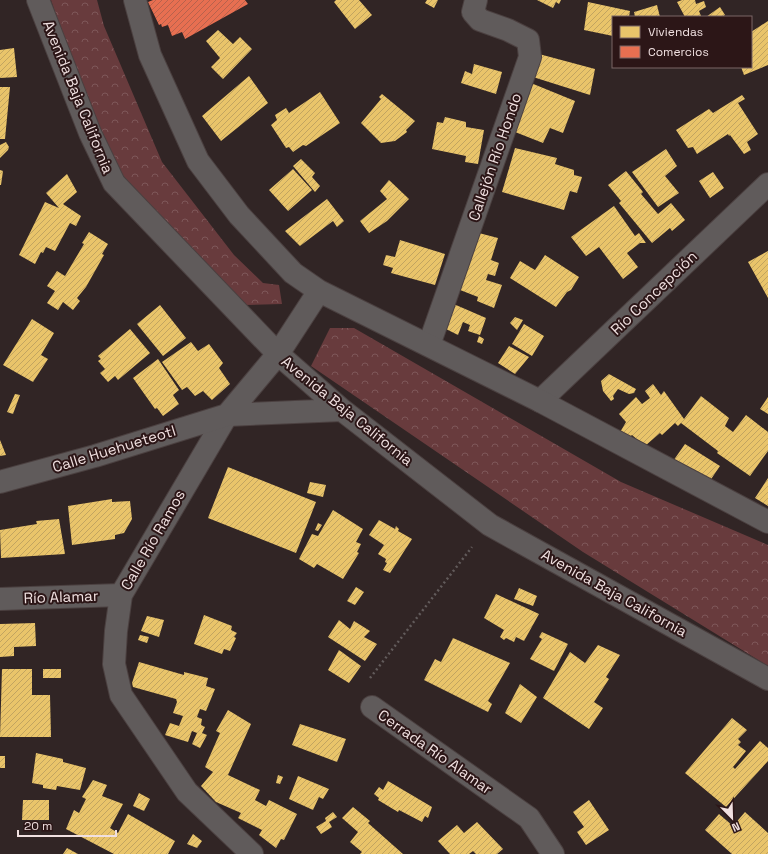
<svg xmlns="http://www.w3.org/2000/svg" width="768" height="854" viewBox="0 0 768 854" font-family="'Space Grotesk',sans-serif">
	<style>
		.forest { fill: url(#forest-crowns) }
		.homes { fill: url(#homes-hatch) }
		.shops { fill: url(#shops-hatch) }
		.lines { fill: none; stroke-linecap: round; stroke-linejoin: round }
		.minor-casing { stroke: #4b4040; stroke-width: 24 }
		.tertiary-casing { stroke: #4b4040; stroke-width: 24 }
		.path { stroke: #625b5b; stroke-width: 2.5; stroke-dasharray: 2 3; stroke-linecap: butt }
		.minor { stroke: #605b5b; stroke-width: 22 }
		.tertiary { stroke: #605b5b; stroke-width: 22 }
		.labels { text-anchor: middle; stroke-width: 4; stroke-linejoin: round; paint-order: stroke }
		.street-label { font-size: 15px; fill: #f0e0e0; stroke: #2c1617 }
	</style>
	<defs>
		<pattern id="forest-crowns" width="20" height="18" patternUnits="userSpaceOnUse"><rect width="20" height="18" fill="#683b3d"/><path d="M2 6a3 3 0 1 1 6 0M12 15a3 3 0 1 1 6 0" fill="none" stroke="#7e5759"/></pattern>
		<pattern id="homes-hatch" width="6" height="6" patternUnits="userSpaceOnUse"><rect width="6" height="6" fill="#e9c46a"/><path d="M-1 1l2-2M0 6l6-6M5 7l2-2" fill="none" stroke="#c1a460"/></pattern>
		<pattern id="shops-hatch" width="6" height="6" patternUnits="userSpaceOnUse"><rect width="6" height="6" fill="#e76f51"/><path d="M-1 1l2-2M0 6l6-6M5 7l2-2" fill="none" stroke="#b7624d"/></pattern>
	</defs>
	<rect width="100%" height="100%" fill="#312525"/>
	<path class="forest" d="M51,0H97L104,26L162,162L234,255L263,283L279,285L282,304L244,305L115,169L70,57Z
		M330,328H354L621,482L768,545V666L583,552L311,366Z"/>
	<path class="homes" d="M336,0H359L372,15L355,29L334,2Z
		M427,0H438L434,8L425,3Z
		M537,0H561L559,4L556,2L553,8Z
		M682,0H695L696,4L704,1L706,7L699,11L701,16L685,17L677,2Z
		M588,2L630,11L629,17H613V36L584,30Z
		M657,5L660,17H635L634,12Z
		M720,7L725,15L722,17H706Z
		M768,21V65L744,75L741,67H751V32Z
		M218,30L233,44L240,37L252,49L223,79L211,67L220,58L206,41Z
		M14,48L17,77L0,78V50Z
		M539,54L595,69L590,95L533,77Z
		M474,64L502,72L496,94L461,83L465,71L472,74Z
		M249,76L268,103L221,141L202,116Z
		M526,81L575,101L563,133L550,128L543,143L510,130Z
		M0,87H10L5,139H0Z
		M320,92L340,123L306,146L303,145L293,152L289,147L286,148L271,125L277,120L275,115L286,108L289,113Z
		M382,94L415,121L406,130L407,132L395,141L381,143L361,123L381,99L379,97Z
		M742,95L745,99L738,103L758,134L747,142L751,150L744,154L730,135L729,136L728,134L697,154L693,147L688,148L676,130L709,109L713,113Z
		M445,117L466,122V127L484,130L478,164L465,162L466,156L432,149L437,122L443,123Z
		M6,142L9,147L8,150L0,158V145Z
		M515,148L557,158L555,164L574,170V175L582,177L577,193L570,191L564,210L502,192Z
		M666,149L677,166L665,176L679,193L658,207L632,172Z
		M301,159L315,173L312,177L320,186L315,192L293,166Z
		M293,169L312,190L288,211L269,190Z
		M0,170L3,171L1,185H0Z
		M626,171L643,192L641,194L658,214L671,203L685,220L672,231L670,228L652,243L619,203L621,201L608,185Z
		M713,172L724,188L710,198L699,181Z
		M67,174L77,192L63,204L81,216L76,226L70,223L55,251L46,247L43,253L41,252L35,264L19,255L45,202L59,208L46,193Z
		M389,180L409,199L387,221L369,233L360,221L387,199L380,191Z
		M327,199L344,221L337,227L333,221L300,246L285,231Z
		M614,206L635,236L639,233L646,243H640L627,253L638,267L623,279L599,247L586,256L571,237Z
		M89,232L108,244L102,254L104,255L86,287L77,298L80,301L73,310L63,302L58,310L47,303L55,291L47,286L57,271L65,276L84,244L82,243Z
		M475,232L498,238L491,260L499,263L495,276L488,274L486,280L502,285L494,308L477,301L478,297L455,288Z
		M400,240L445,254L435,285L391,273L393,268L383,265L386,255L395,257Z
		M768,251V298L748,262Z
		M545,255L579,277L571,290L567,292L556,307L510,278L520,261L535,270Z
		M449,302L486,318L480,335L468,331L470,325L463,322L458,335L446,329Z
		M160,305L186,338L163,356L137,324Z
		M515,317L523,320L517,330L510,323Z
		M32,319L54,333L41,355L48,359L33,382L3,365Z
		M524,324L544,336L532,356L512,344Z
		M130,329L150,353L118,380L115,376L108,382L100,373L105,369L98,361L101,359L98,356Z
		M479,336L484,339L482,344L477,342Z
		M191,342L198,351L209,344L223,363L219,368L230,384L212,400L203,391L195,396L187,387L182,390L162,362Z
		M509,346L529,357L515,374L498,363Z
		M158,359L179,390L173,395L179,404L163,416L157,408L155,409L133,378Z
		M609,374L636,389L634,393L629,394L618,389L613,396L614,399L611,401L603,391L601,381Z
		M653,384L661,395L664,391L684,419L701,396L729,418L725,426L733,432L746,415L768,432V451L750,476L717,453L718,451L681,423L678,426L675,423L662,435L660,433L645,446L632,435L626,440L619,434L626,422L619,414L636,397L642,404L650,398L645,391Z
		M15,394L20,395L13,414L7,412Z
		M768,397V414L760,409Z
		M0,440L6,455L0,456Z
		M685,444L720,466L705,488L671,464Z
		M228,467L316,502L296,553L208,518Z
		M768,478V506L755,498Z
		M310,482L326,485L323,497L307,493Z
		M112,499V502L130,501L132,519L124,533L115,535V539L72,545L68,506Z
		M333,510L363,529L356,542L361,544L357,552L359,553L343,579L317,564L314,568L299,559L312,534L318,536Z
		M59,519L65,554L1,558L0,530L37,524L36,521Z
		M379,520L395,529L396,526L399,529L398,531L412,539L390,573L383,570L387,563L385,562L386,559L378,554L384,545L369,535Z
		M318,523L322,525L318,531L315,530Z
		M356,587L364,592L355,605L347,601Z
		M519,588L537,596L533,606L514,599Z
		M496,594L539,614L524,641L516,637L514,642L506,638L504,640L500,637L504,630L484,618Z
		M204,615L232,626L231,630L237,633L234,637L236,638L230,651L224,649L222,654L194,644Z
		M147,616L164,620L159,637L141,631Z
		M339,620L350,629L354,621L370,631L364,637L377,644L365,661L328,637Z
		M35,623L36,646L14,647V656L0,657V624Z
		M542,632L568,644L554,671L530,659L542,639L539,637Z
		M140,635L149,637L147,643L138,640Z
		M453,638L510,663L488,701L492,704L488,712L424,680L435,659L441,662Z
		M598,645L620,655L606,677L609,679L594,702L603,708L589,729L543,698L570,652L585,663Z
		M339,650L361,666L349,683L328,670Z
		M139,662L184,675V672L208,678L206,686L215,689L206,711L200,709L197,717L202,719L201,725L205,727L202,733L207,735L200,748L192,744L197,733L192,731L188,742L165,735L170,723L179,726L183,716L173,713L177,702L176,699L133,687L132,683Z
		M2,669H32V695H50L51,737H0Z
		M43,669H61V678H43Z
		M520,684L537,697L521,723L505,713Z
		M228,710L251,724L228,775L260,790L255,800L266,806L269,800L297,814L284,840L281,839L276,848L259,835L262,830L238,818L241,813L216,802L201,786L213,772L205,767L220,733L216,731Z
		M732,718L747,730L738,739L741,742L738,745L746,751L733,767L735,769L760,741L768,748V761L726,807L685,773Z
		M300,724L346,739L337,762L292,745Z
		M36,753L63,759V762L86,768L80,790L57,786L56,790L43,788V785L32,783Z
		M0,756H5V768H0Z
		M278,775L283,777L280,784L276,783Z
		M298,776L329,789L323,799L319,797L313,810L289,799Z
		M93,780L107,785L102,796L123,804L110,828L118,833L128,814L175,841L168,854H114L66,829L74,810L79,813L86,799L82,797Z
		M388,781L432,807L428,818L425,816L422,822L399,810L398,812L378,800L379,798L374,794L379,787L383,790Z
		M139,793L150,799L144,811L133,806Z
		M23,800H49V820H22Z
		M589,800L609,830L586,845L577,832L584,827L573,812Z
		M353,807L370,821L368,823L403,854H360L362,852L350,842L358,832L342,818Z
		M333,812L337,817L329,822L332,827L321,834L316,827L326,821L325,818Z
		M745,812L768,833V854H732L705,830L719,814L733,826Z
		M477,822L503,849L497,854H476L473,851L469,854H450L438,841L457,825L464,833Z
		M193,834L202,841L197,848L187,844Z
		M67,848L78,854H63Z"/>
	<path class="shops" d="M153,0H245L248,4L185,39L182,32L172,36L168,25L162,27L161,24L159,25L148,2Z"/>
	<g class="lines">
		<g class="minor-casing">
			<path id="minor" d="M429,345L530,57L528,40L508,30L480,20L473,12L476,0
				M540,401L768,184
				M227,415L121,595L116,631L114,664L121,695L187,792L252,854
				M0,599L121,595
				M372,707L529,818L553,854"/>
		</g>
		<g class="tertiary-casing">
			<path id="tertiary" d="M38,0L90,133L114,183L278,354L342,410L490,525L768,679
				M135,0L150,55L198,161L239,215L293,273L319,291L540,401L768,522
				M227,415L278,354L319,291
				M0,482L95,456L227,415L342,410"/>
		</g>
		<path class="path" d="M370,678L472,547"/>
		<use href="#minor" class="minor"/>
		<use href="#tertiary" class="tertiary"/>
	</g>
	<g class="labels">
		<g class="street-label">
			<text transform="translate(78 97) rotate(68)" y="5">Avenida Baja California</text>
			<text transform="translate(495 157) rotate(-71)" y="5">Callejón Río Hondo</text>
			<text transform="translate(654 293) rotate(-44)" y="5">Río Concepción</text>
			<text transform="translate(347 411) rotate(39)" y="5">Avenida Baja California</text>
			<text transform="translate(114 449) rotate(-17)" y="5">Calle Huehueteotl</text>
			<text transform="translate(153 540) rotate(-60)" y="5">Calle Río Ramos</text>
			<text transform="translate(614 593) rotate(29)" y="5">Avenida Baja California</text>
			<text transform="translate(61 597) rotate(-2)" y="5">Río Alamar</text>
			<text transform="translate(435 752) rotate(35)" y="5">Cerrada Río Alamar</text>
		</g>
	</g>
	<rect x="612" y="16" width="140" height="52" fill="#2c1617" stroke="#7a6767"/>
	<rect x="620" y="26" width="20" height="12" fill="#e9c46a" stroke="#7a6767"/>
	<text x="648" y="36" font-size="12" fill="#f0e0e0">Viviendas</text>
	<rect x="620" y="46" width="20" height="12" fill="#e76f51" stroke="#7a6767"/>
	<text x="648" y="56" font-size="12" fill="#f0e0e0">Comercios</text>
	<g transform="translate(732 818) rotate(157)" stroke="#2c1617" stroke-width="3" paint-order="stroke">
	<path d="M0-3L7 15L0 10L-7 15Z" fill="#f0e0e0"/>
	<text y="-6" font-size="11" font-weight="bold" text-anchor="middle" fill="#f0e0e0">N</text>
	</g>
	<path d="M18 830v6h98v-6" fill="none" stroke="#f0e0e0" stroke-width="2"/>
	<text x="24" y="830" font-size="12" fill="#f0e0e0" stroke="#2c1617" stroke-width="3" paint-order="stroke">20 m</text>
</svg>
